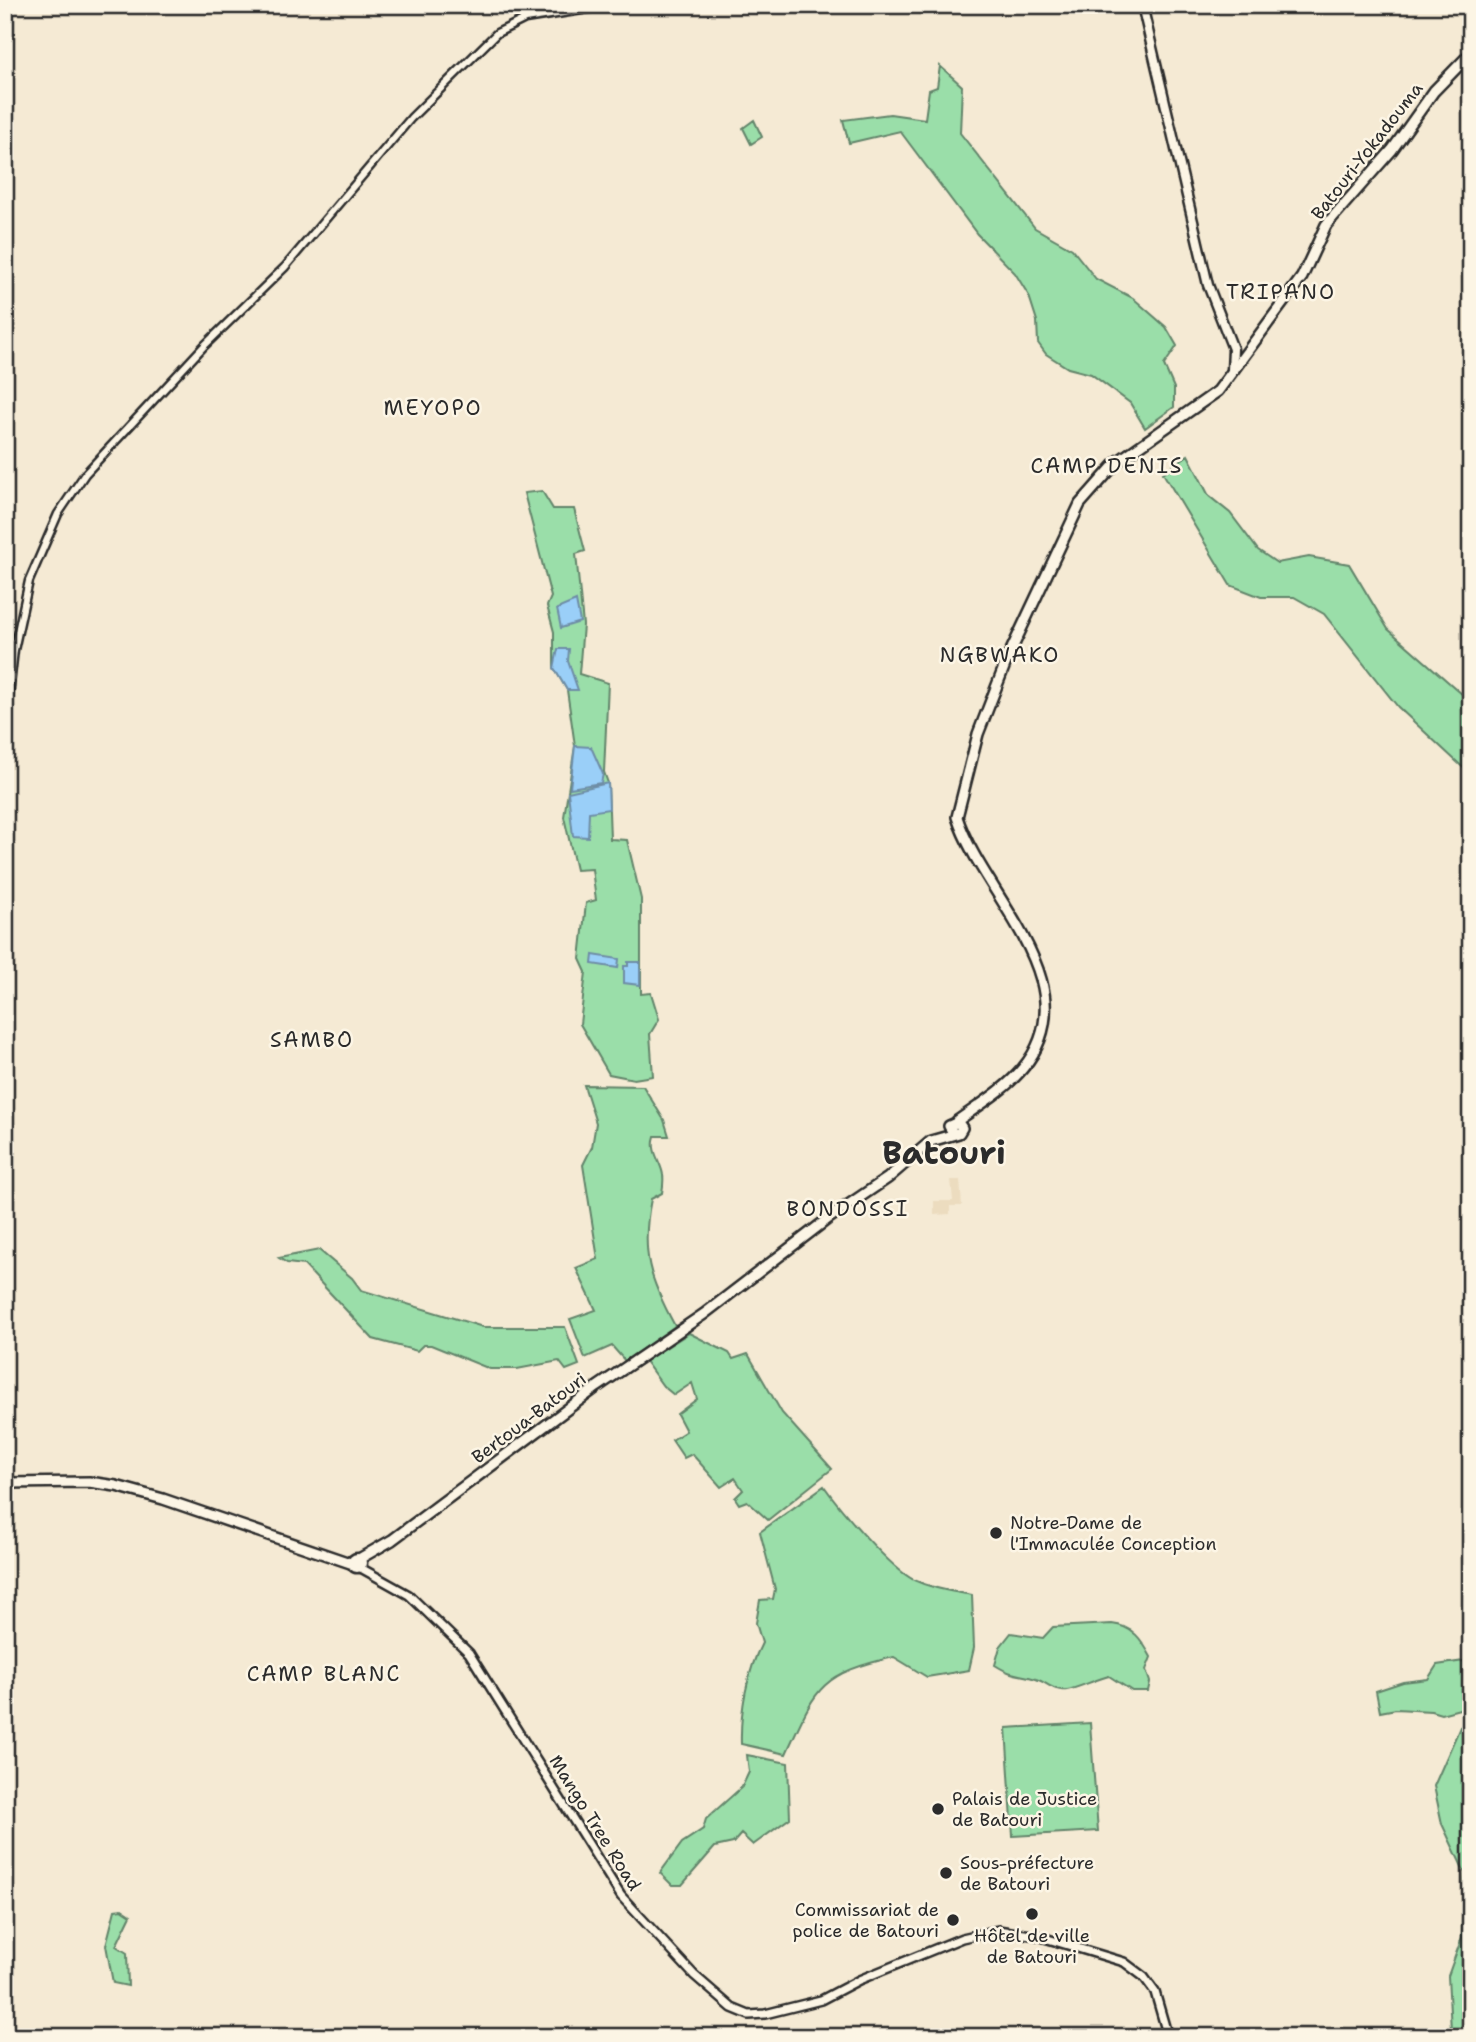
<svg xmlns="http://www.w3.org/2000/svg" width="1476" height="2042" viewBox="0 0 1476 2042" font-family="'Shantell Sans',sans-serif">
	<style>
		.built { fill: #ecdcbf }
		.green { fill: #9adea9; stroke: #62846a; stroke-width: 2 }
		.water { fill: #9acff8; stroke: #6e8da6; stroke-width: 2 }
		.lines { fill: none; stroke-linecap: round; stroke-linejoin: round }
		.tertiary-casing { stroke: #2b2b2b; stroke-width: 11 }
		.secondary-casing { stroke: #2b2b2b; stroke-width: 12 }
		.primary-casing { stroke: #2b2b2b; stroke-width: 13 }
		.trunk-casing { stroke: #2b2b2b; stroke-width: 14 }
		.tertiary { stroke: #fcf5e5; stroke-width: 6 }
		.secondary { stroke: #fcf5e5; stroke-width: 7 }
		.primary { stroke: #fcf5e5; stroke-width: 8 }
		.trunk { stroke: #fcf5e5; stroke-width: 9 }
		.poi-dot { fill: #2b2b2b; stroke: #fcf5e5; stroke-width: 2.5 }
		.labels { text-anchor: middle; stroke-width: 5; stroke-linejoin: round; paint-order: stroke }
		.street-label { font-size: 18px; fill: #2b2b2b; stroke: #fcf5e5 }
		.poi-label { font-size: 18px; fill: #2b2b2b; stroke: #fcf5e5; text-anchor: start }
		.quarter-label { font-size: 21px; letter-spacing: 2px; fill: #2b2b2b; stroke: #fcf5e5 }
		.town-label { font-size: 32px; font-weight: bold; fill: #2b2b2b; stroke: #fcf5e5 }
	</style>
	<rect width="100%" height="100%" fill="#f5ead4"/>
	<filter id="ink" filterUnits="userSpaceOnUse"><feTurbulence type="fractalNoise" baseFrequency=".0143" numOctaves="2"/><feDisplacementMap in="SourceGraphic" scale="14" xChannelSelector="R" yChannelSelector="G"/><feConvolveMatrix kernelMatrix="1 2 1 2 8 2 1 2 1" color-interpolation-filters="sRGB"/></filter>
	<g filter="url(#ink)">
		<path class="built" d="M951,1180H960L962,1206H950V1214L934,1215V1201H953Z"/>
		<path class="green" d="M940,66L962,86L960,133L1035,228L1072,249L1096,279L1133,298L1166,327L1177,346L1164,365L1174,388V407L1145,428L1130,403L1091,374L1068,368L1046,354L1038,343L1037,321L1029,296L1015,273L977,234L900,131L849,143L843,120L890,114L925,119L929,90L937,87Z
			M754,120L762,137L751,144L743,128Z
			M1188,455L1209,496L1230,513L1258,550L1277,563L1309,557L1349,564L1388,629L1471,702V775L1398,707L1324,614L1294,597H1261L1230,585L1163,473Z
			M542,491L553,509H574L585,551L576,554L583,625L579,674L608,683L604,772L608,783L610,839L627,840L641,899V994L651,993L659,1019L650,1034L653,1076L634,1079L609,1074L580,1024L586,972L580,959L586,903L596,900L592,869L576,870L564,817L575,746L567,690L554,668V632L547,606L551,597L524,493Z
			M584,1085L643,1086L664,1120L669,1136H655C650,1152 661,1161 663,1175C664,1181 663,1187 662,1193L651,1199C640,1253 650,1280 675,1326L625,1361L612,1346L585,1358L570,1319L596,1310L576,1268L598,1259L583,1165L592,1147L596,1123Z
			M319,1250L352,1278L361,1290L483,1327H565L579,1365L566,1370L559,1361L517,1369H490L431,1345H423L417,1351L373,1339L304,1265L287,1263L279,1258Z
			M689,1333L729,1353L733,1359L748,1354L782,1413L832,1469L768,1520L747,1501L739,1504L735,1498L743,1490L735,1478L721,1487L692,1454L684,1458L672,1440L686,1431L677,1414L697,1399L692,1383L674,1395L663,1386L645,1361Z
			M824,1486C840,1509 890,1568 914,1580C933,1589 952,1591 972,1595L974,1648L969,1670L927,1677L894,1657C819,1674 816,1688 786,1754L741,1744C740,1712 747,1672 762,1643L756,1623L760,1600L773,1599L775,1589L760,1532Z
			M1112,1624C1133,1626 1142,1640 1151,1657L1146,1670L1150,1682L1148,1691H1132L1109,1676C1097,1679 1075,1689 1067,1690C1054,1692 1046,1682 1036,1679C1018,1673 1014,1677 995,1665L1000,1647L1011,1633L1043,1638L1053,1627Z
			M1464,1661L1467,1676L1471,1674V1706L1441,1714L1431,1711L1396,1709L1380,1712L1376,1691L1403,1682L1428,1679L1437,1665Z
			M1471,1720V2037H1394L1390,2032L1451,2030L1448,1976L1462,1937L1465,1873L1442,1824L1434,1786L1460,1727Z
			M1090,1723L1098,1831L1013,1836L1006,1728Z
			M747,1755L788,1763L790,1818L753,1845L741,1834L733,1843L715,1847L682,1885H672L660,1873L682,1843L703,1829L706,1819L742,1787L749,1772Z
			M122,1909L131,1915L116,1946L127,1953L128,1986L113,1983L106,1945L115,1910Z"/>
		<path class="water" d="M576,601L580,622L561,628L557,609Z
			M558,649H569L568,661L578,690H567L554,668Z
			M575,746L591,747L603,774L601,783L570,788Z
			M608,783L609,809L589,812L588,837L573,836L568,792Z
			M593,955L619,959L618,968L592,964Z
			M628,962H640V985L624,983V966H628Z"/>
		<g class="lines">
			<g class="tertiary-casing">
				<path id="tertiary" d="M5,730L14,650L29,581L58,514L85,474L204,346L285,267L411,118L497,33L525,19L614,5"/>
			</g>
			<g class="secondary-casing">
				<path id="secondary" d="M359,1567L409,1595L469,1653L621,1896L694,1975L732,2008L749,2015L765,2014L821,2000L859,1980L962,1938L998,1930L1038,1936L1124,1962L1144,1977L1155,1992L1168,2037"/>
			</g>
			<g class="primary-casing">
				<path id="primary" d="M1142,5L1208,285L1233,349L1232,370"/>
			</g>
			<g class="trunk-casing">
				<path id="trunk" d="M957,1121C978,1106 1006,1089 1023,1068C1092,985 982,895 957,817L978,734L1008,657L1080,504L1117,462L1218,391L1302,277L1326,225L1392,150L1434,91L1471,53
					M5,1483L89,1482L116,1486L163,1499L353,1564
					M352.5 1563a4.5 4.5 0 1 1 9 0a4.5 4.5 0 1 1-9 0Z
					M359,1559L392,1540L597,1387L704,1314L829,1218L888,1178L931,1141L959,1133L962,1128L958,1122L949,1126L953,1133"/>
			</g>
			<use href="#tertiary" class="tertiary"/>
			<use href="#secondary" class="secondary"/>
			<use href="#primary" class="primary"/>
			<use href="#trunk" class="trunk"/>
		</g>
	</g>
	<g class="poi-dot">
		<circle cx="996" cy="1533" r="7"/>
		<circle cx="938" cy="1809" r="7"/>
		<circle cx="946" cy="1873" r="7"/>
		<circle cx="1032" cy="1914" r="7"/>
		<circle cx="953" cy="1920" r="7"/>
	</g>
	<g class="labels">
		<g class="street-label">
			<text transform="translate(1367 151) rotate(-52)" y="6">Batouri-Yokadouma</text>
			<text transform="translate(529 1418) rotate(-37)" y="6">Bertoua-Batouri</text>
			<text transform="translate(595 1823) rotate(58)" y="6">Mango Tree Road</text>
		</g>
		<g class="poi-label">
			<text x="1010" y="1529">Notre-Dame de<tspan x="1010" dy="21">l'Immaculée Conception</tspan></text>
			<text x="952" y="1805">Palais de Justice<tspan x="952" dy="21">de Batouri</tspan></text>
			<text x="960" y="1869">Sous-préfecture<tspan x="960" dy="21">de Batouri</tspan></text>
			<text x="939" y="1916" text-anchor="end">Commissariat de<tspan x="939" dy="21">police de Batouri</tspan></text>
			<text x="1032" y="1942" text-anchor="middle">Hôtel de ville<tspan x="1032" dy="21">de Batouri</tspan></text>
		</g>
		<g class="quarter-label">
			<text x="1281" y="299">TRIPANO</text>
			<text x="433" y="415">MEYOPO</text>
			<text x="1107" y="473">CAMP DENIS</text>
			<text x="1000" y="662">NGBWAKO</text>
			<text x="312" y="1047">SAMBO</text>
			<text x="848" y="1216">BONDOSSI</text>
			<text x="324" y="1681">CAMP BLANC</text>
		</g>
		<g class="town-label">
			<text x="944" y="1164">Batouri</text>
		</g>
	</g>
	<rect width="1476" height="2042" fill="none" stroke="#fcf5e5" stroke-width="28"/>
	<rect x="14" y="14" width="1448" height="2014" fill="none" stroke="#2b2b2b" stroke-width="2.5" filter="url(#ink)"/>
</svg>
